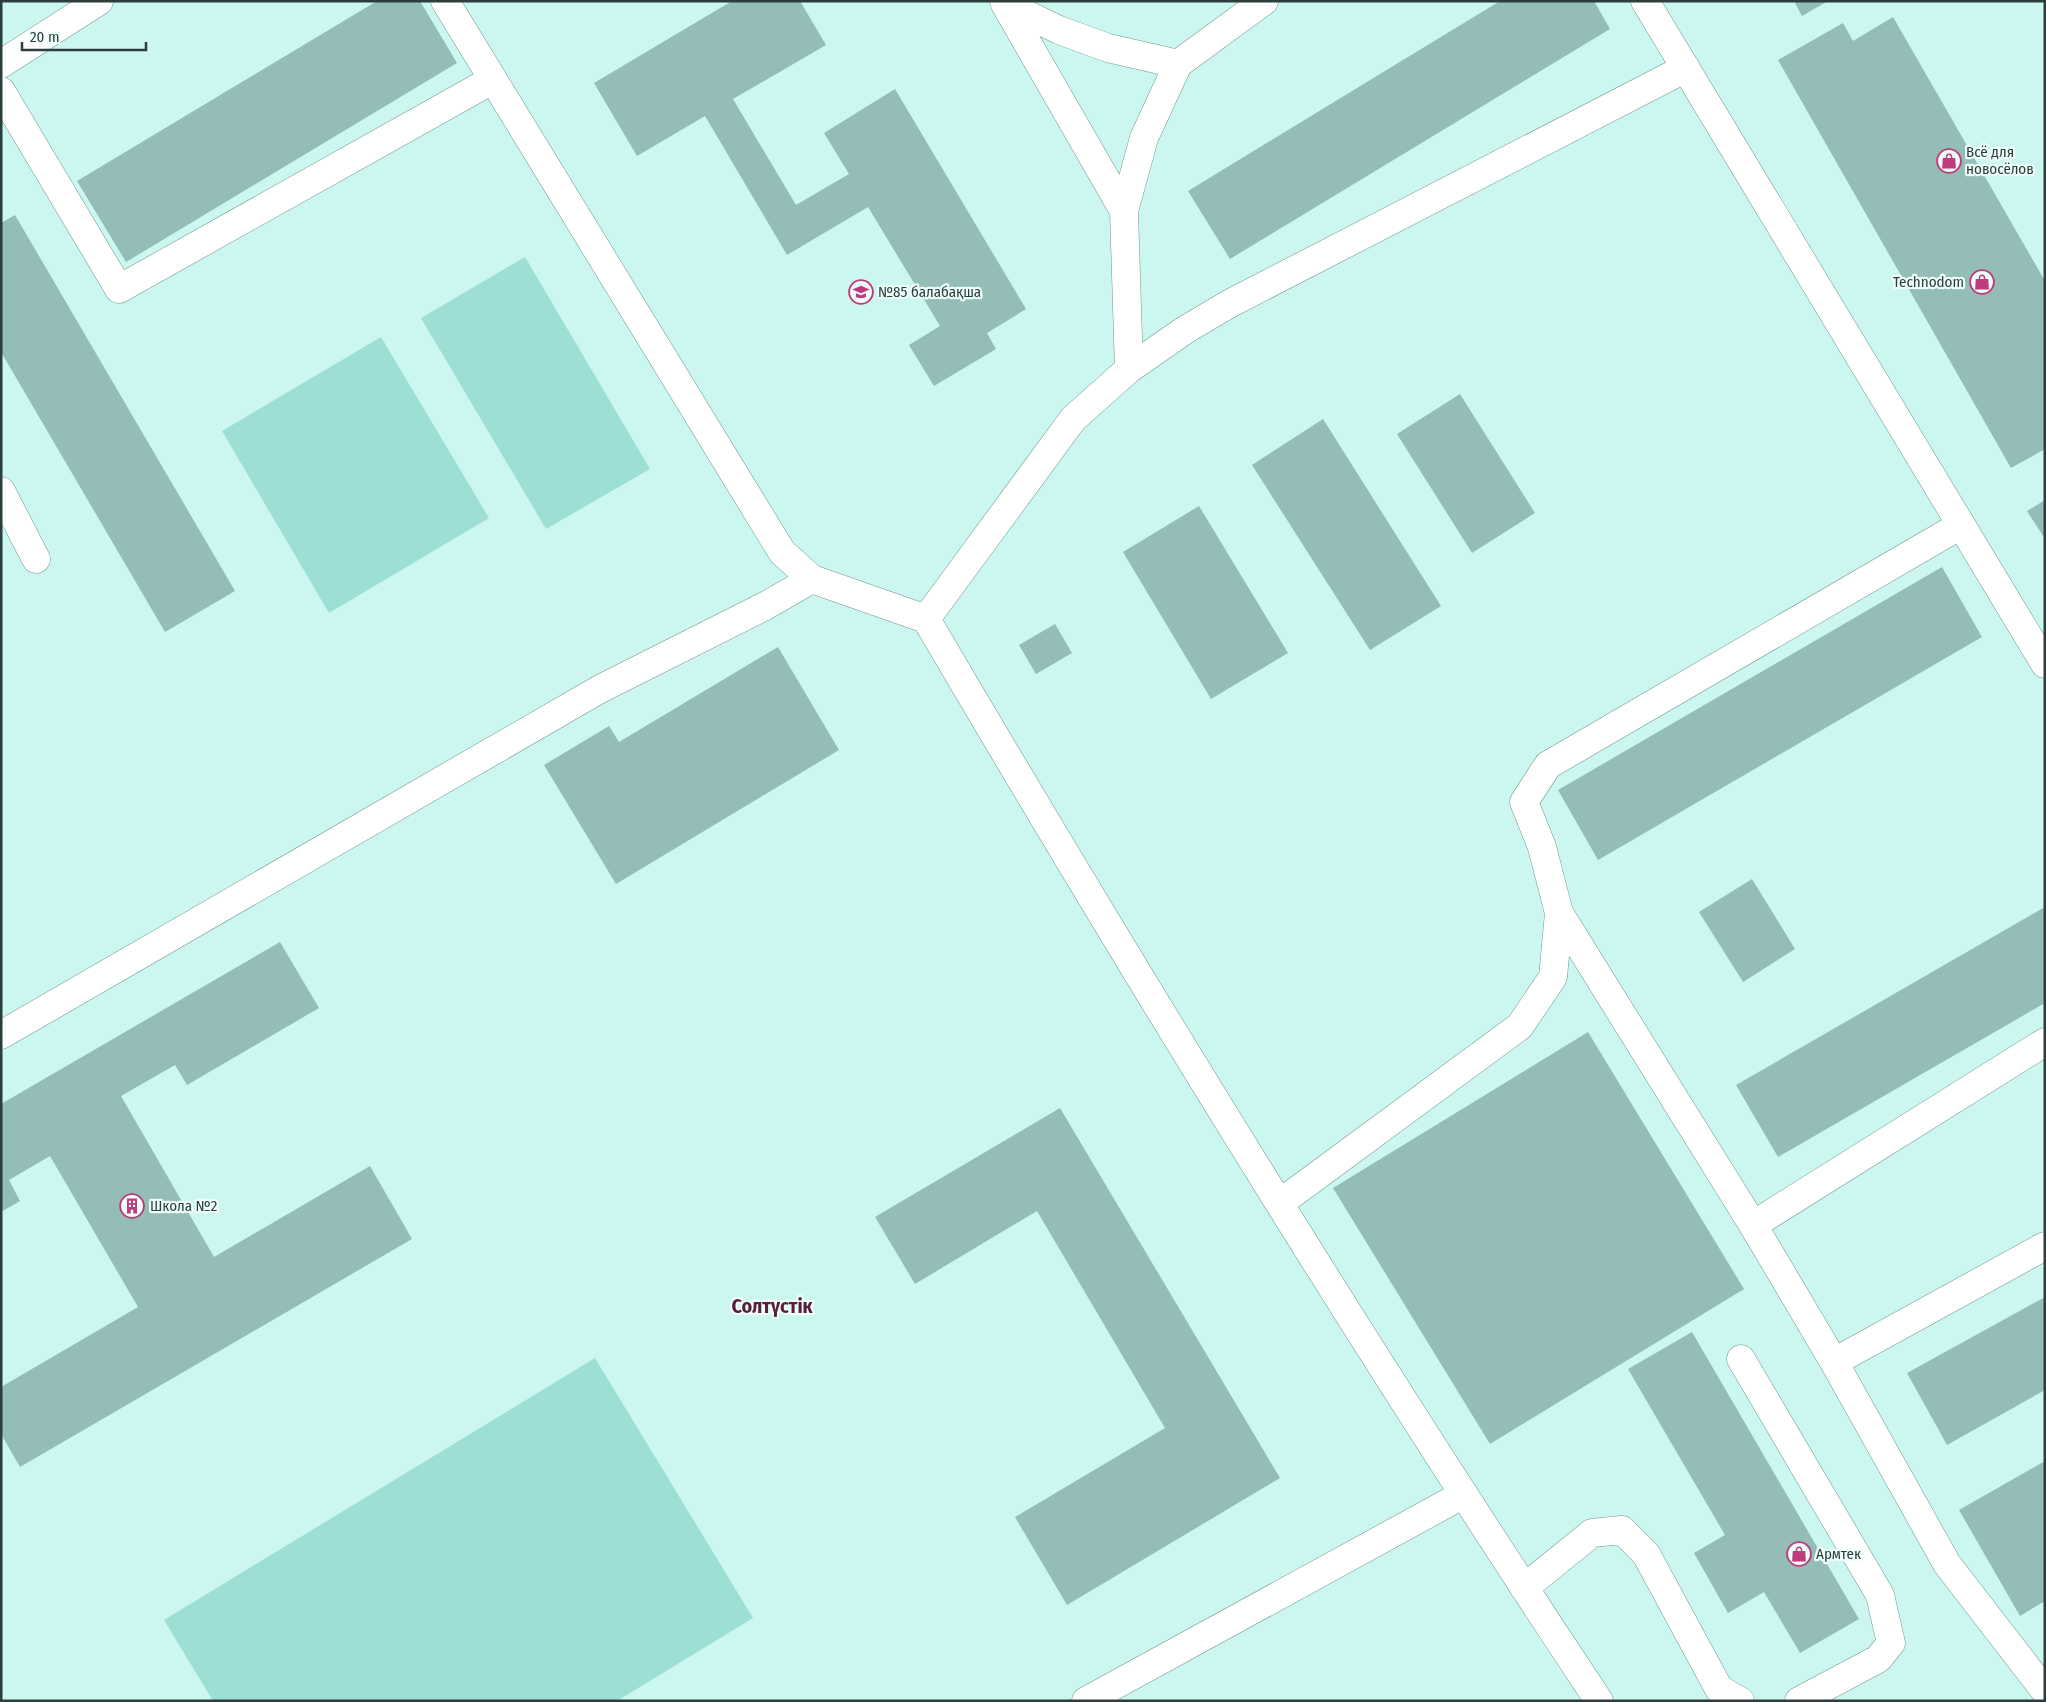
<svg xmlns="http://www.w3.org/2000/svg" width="2046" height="1702" viewBox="0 0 2046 1702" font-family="'Fira Sans Condensed',sans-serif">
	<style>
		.green { fill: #9ddfd5 }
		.building { fill: #93bdb6 }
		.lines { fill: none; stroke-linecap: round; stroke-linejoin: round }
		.minor-casing { stroke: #6e9891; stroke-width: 29 }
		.minor { stroke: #fff; stroke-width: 28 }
		.labels { text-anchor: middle; stroke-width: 4.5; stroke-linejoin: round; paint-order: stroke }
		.poi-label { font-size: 15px; fill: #2c3e3b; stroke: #edfefb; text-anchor: start }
		.district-label { font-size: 20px; font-weight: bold; fill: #5c1c3b; stroke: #edfefb }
	</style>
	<rect width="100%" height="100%" fill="#cbf7f0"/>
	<path class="green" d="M525,257L650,469L546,529L421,318Z
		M381,337L489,518L329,613L222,431Z
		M595,1358L753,1618L617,1701H213L164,1620Z"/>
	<path class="building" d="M377,1H420L457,63L126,262L77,181Z
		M732,1H800L826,45L733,99L796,205L849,174L824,133L895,89L1026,309L987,333L996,349L934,386L909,345L940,326L868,207L787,255L705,116L637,156L594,83Z
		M1500,1H1594L1610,29L1230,259L1188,191Z
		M1794,1H1828L1802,16Z
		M1893,17L2045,281V449L2011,468L1778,60L1843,23L1853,41Z
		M15,215L235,591L165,632L1,352V223Z
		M1460,394L1535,513L1472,553L1397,434Z
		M1323,419L1441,606L1370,650L1252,465Z
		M2045,500V539L2027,511Z
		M1199,506L1288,653L1211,699L1123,552Z
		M1942,567L1982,637L1598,860L1558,790Z
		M1055,624L1072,653L1036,674L1019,645Z
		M778,647L839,750L616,884L544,765L609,726L619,742Z
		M1752,879L1795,949L1743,982L1699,912Z
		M2045,907V1003L1778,1157L1736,1085Z
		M280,942L319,1008L187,1085L175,1065L121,1096L214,1257L370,1166L412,1239L20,1467L1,1434V1387L138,1307L50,1156L9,1180L20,1201L1,1212V1104Z
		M1588,1032L1744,1289L1490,1444L1333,1188Z
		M1060,1108L1280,1478L1067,1605L1015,1517L1165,1428L1037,1211L915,1284L875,1217Z
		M2045,1297V1390L1947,1445L1907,1373Z
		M1692,1332L1859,1619L1800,1653L1764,1592L1728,1613L1694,1553L1725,1535L1628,1369Z
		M2045,1461V1601L2020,1616L1959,1510Z"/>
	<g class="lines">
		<g class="minor-casing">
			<path id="minor" d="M445,1L782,552L812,579L926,619C1141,985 1364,1347 1599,1701
				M1004,1L1005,4L1059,30L1108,48L1178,64L1144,138L1124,211L1129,369
				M1645,1L2045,664
				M1005,4L1124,211
				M1,64L99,1
				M1178,64L1264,1
				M1,91L119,289L492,80
				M1,491L36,559
				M926,619L1073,419L1129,369L1185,330L1229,304L1686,68
				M1559,913L1753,1225
				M1,1035L600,689L767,605L812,579
				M2045,1042L1753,1225L1834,1362L1947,1564L2045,1691
				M1280,1203L1520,1026L1553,977L1559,913L1542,847L1524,802L1548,765L1961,525
				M1741,1359L1880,1595L1891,1643L1878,1659L1799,1701
				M1834,1362L2045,1246
				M1524,1588L1592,1533L1622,1530L1646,1554L1719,1689L1740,1701
				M1086,1701L1464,1494"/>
		</g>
		<use href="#minor" class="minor"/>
	</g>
	<defs>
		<g id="shop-ring" transform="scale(1.25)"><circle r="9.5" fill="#edfefb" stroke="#c03b7d" stroke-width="1.5"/><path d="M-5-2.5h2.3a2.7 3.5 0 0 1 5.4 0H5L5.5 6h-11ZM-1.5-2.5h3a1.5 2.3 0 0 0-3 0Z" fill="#c03b7d"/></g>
		<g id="school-ring" transform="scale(1.25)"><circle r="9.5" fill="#edfefb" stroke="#c03b7d" stroke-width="1.5"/><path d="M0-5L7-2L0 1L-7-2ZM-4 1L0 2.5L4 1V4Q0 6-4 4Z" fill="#c03b7d"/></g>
		<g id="building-ring" transform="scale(1.25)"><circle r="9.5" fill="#edfefb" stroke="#c03b7d" stroke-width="1.5"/><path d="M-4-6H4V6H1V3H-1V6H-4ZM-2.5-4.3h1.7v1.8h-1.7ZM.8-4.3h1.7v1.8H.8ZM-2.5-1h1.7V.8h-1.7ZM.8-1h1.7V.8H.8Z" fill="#c03b7d"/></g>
	</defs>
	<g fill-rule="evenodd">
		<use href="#shop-ring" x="1949" y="161"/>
		<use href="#shop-ring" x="1982" y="282"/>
		<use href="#school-ring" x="861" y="292"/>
		<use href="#building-ring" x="132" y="1206"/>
		<use href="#shop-ring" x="1799" y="1554"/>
	</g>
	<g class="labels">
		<g class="poi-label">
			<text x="1966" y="157">Всё для<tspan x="1966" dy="17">новосёлов</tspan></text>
			<text x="1964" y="287" text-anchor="end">Technodom</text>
			<text x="878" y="297">№85 балабақша</text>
			<text x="150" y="1211">Школа №2</text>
			<text x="1816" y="1559">Армтек</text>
		</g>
		<g class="district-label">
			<text x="772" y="1313">Солтүстік</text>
		</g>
	</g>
	<rect width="2046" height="1702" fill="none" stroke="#2c3e3b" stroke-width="5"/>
	<path d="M22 42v8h124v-8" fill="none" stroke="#2c3e3b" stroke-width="2.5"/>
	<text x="30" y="42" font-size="15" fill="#2c3e3b" stroke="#edfefb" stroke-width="4" paint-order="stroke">20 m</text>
</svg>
